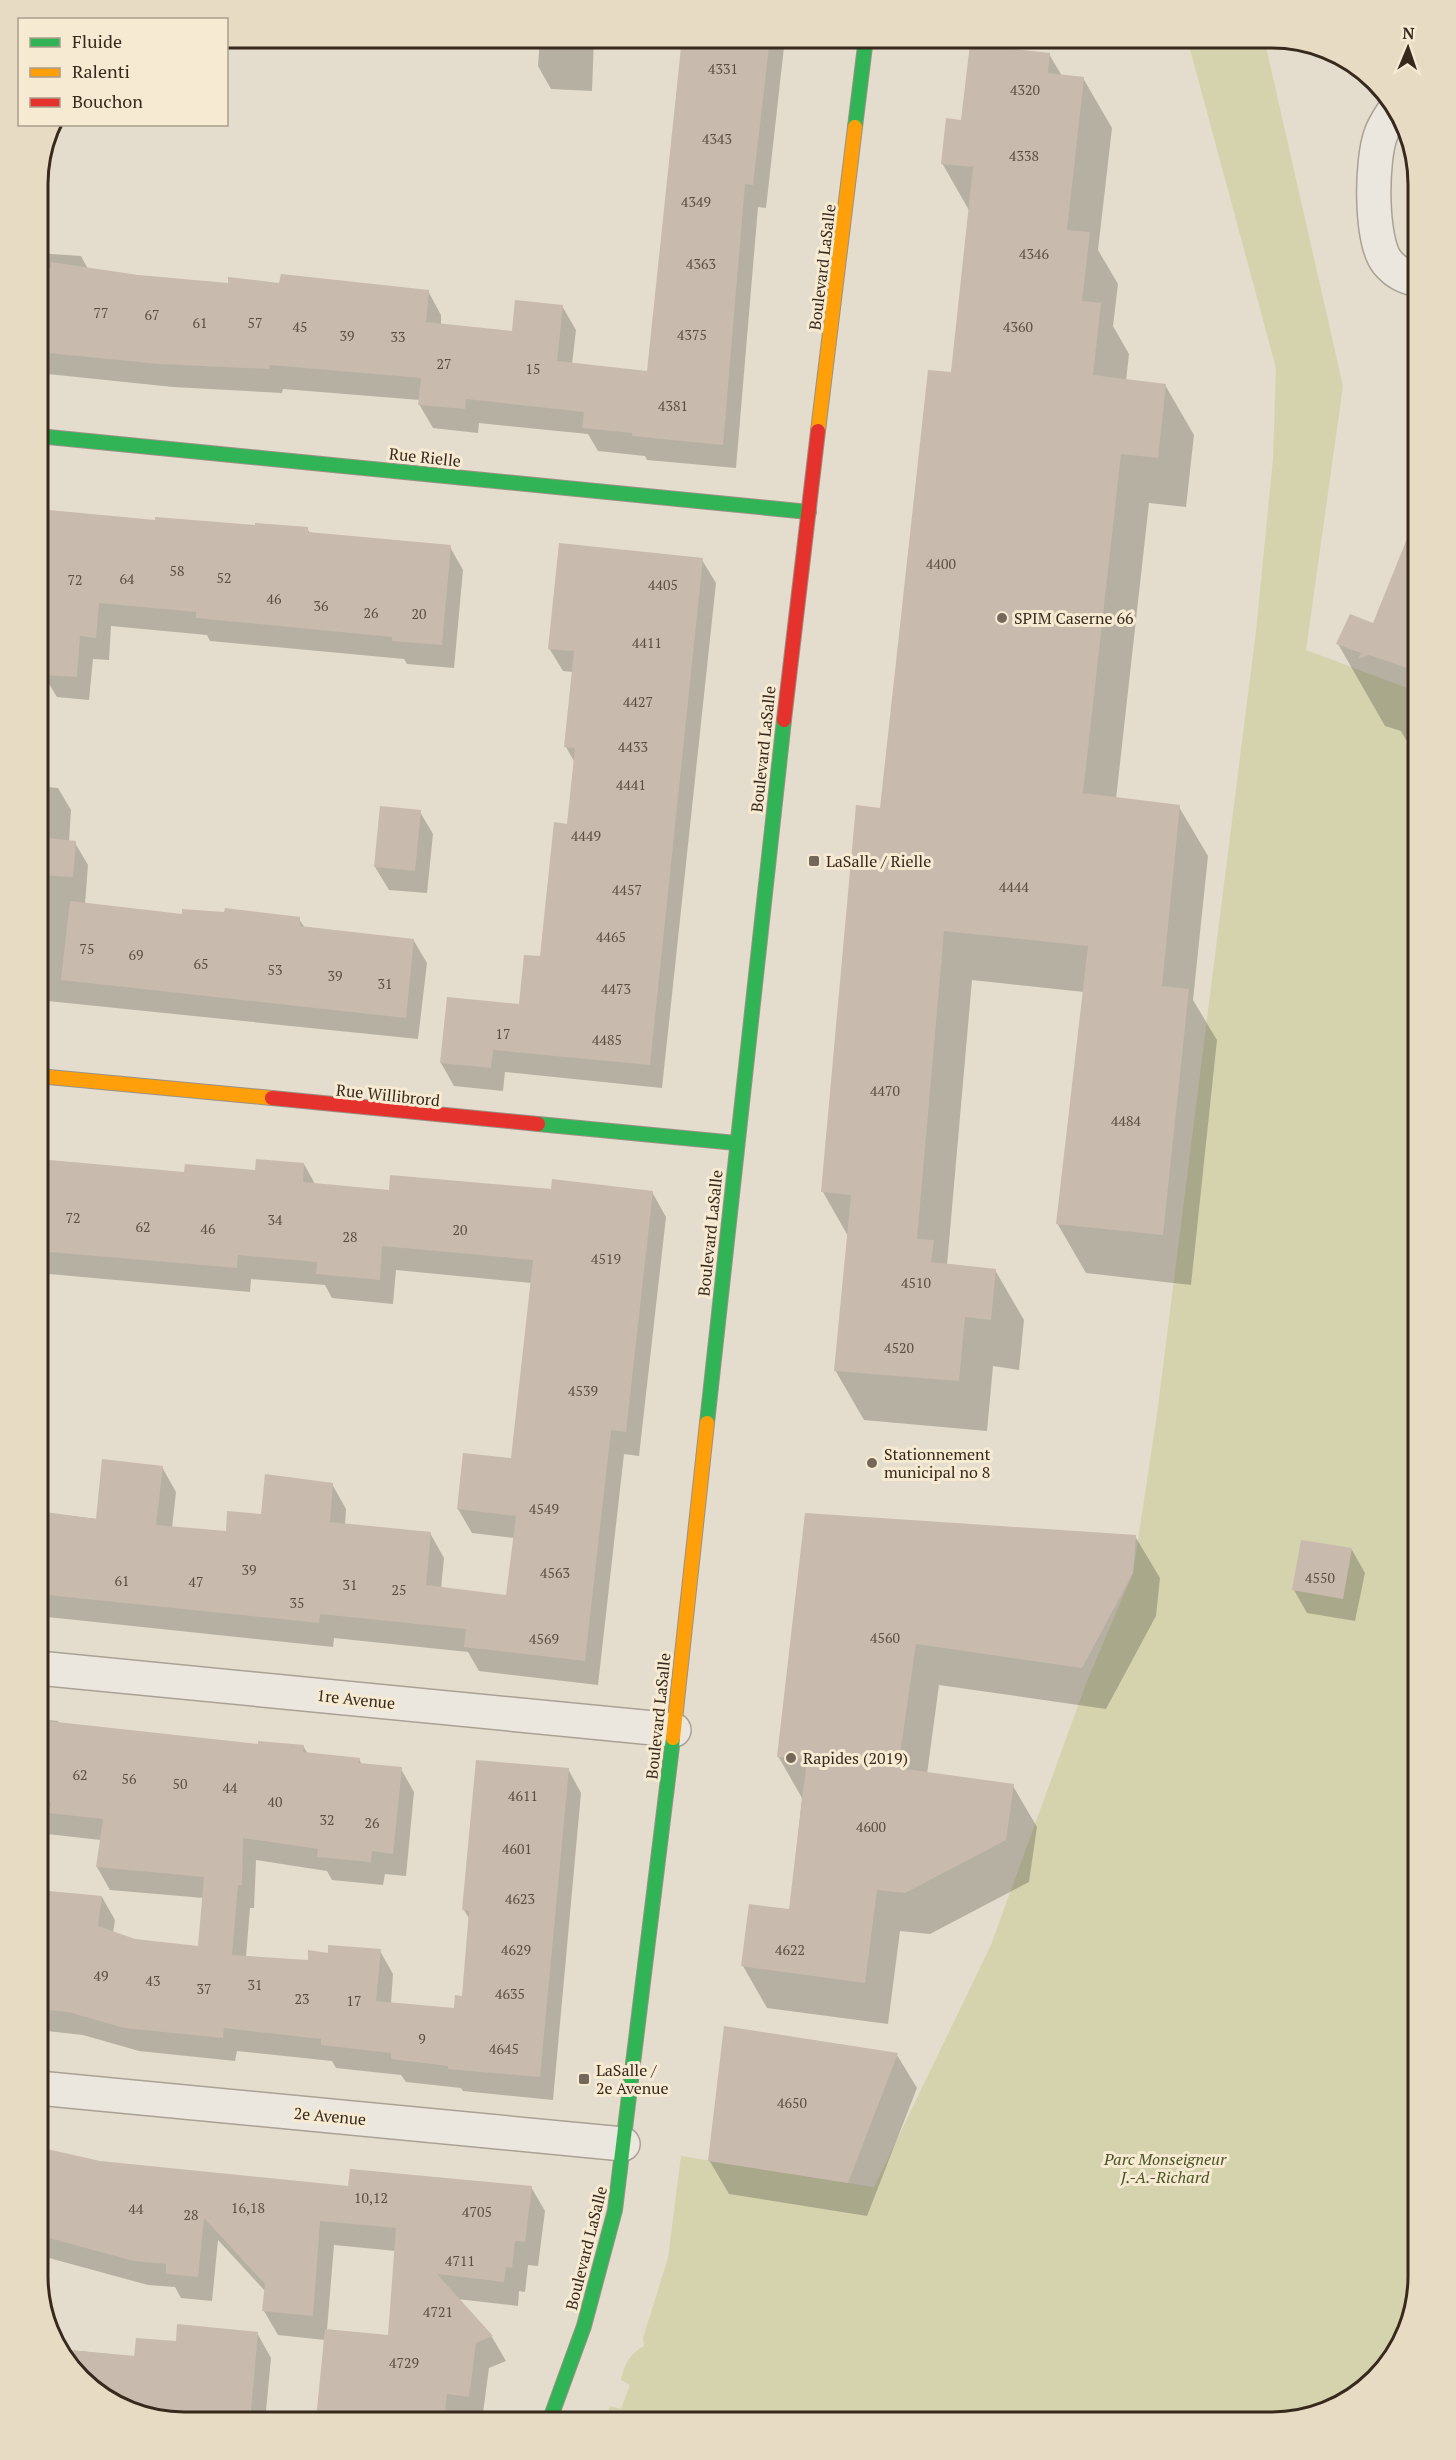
<svg xmlns="http://www.w3.org/2000/svg" width="1456" height="2460" viewBox="0 0 1456 2460" font-family="'PT Serif',serif">
	<style>
		.green { fill: #d5d3ae }
		.shadow { fill: #0003; fill-rule: evenodd }
		.building { fill: #c8baad }
		.lines { fill: none; stroke-linecap: round; stroke-linejoin: round }
		.street-casing { stroke: #a9a195; stroke-width: 36 }
		.fast-casing { stroke: #999185; stroke-width: 16 }
		.slow-casing { stroke: #999185; stroke-width: 16 }
		.jam-casing { stroke: #999185; stroke-width: 16 }
		.street { stroke: #ece7de; stroke-width: 33 }
		.fast { stroke: #30b455; stroke-width: 14 }
		.slow { stroke: #ff9f0a; stroke-width: 14 }
		.jam { stroke: #e5322d; stroke-width: 14 }
		.poi-dot { fill: #74685a; stroke: #f6ead2; stroke-width: 2 }
		.labels { text-anchor: middle; stroke-width: 6; stroke-linejoin: round; paint-order: stroke }
		.number-label { font-size: 14px; fill: #5c4d41 }
		.street-label { font-size: 16px; fill: #38291d; stroke: #f6ead2 }
		.poi-label { font-size: 16px; fill: #38291d; stroke: #f6ead2; text-anchor: start }
		.park-label { font-size: 16px; font-style: italic; fill: #4a5424; stroke: #f6ead2 }
		.rim { fill: none; stroke: #38291d; stroke-width: 3 }
	</style>
	<rect width="100%" height="100%" fill="#e4dccc"/>
	<path class="green" d="M1187,38H1264L1343,386L1306,650L1418,692V2276L1394,2357L1336,2408L1272,2422H605L610,2406L621,2409L630,2385L621,2380C625,2363 629,2355 644,2346L643,2338L668,2258L681,2156L874,2187L991,1945L1087,1681L1133,1573L1157,1414L1256,631L1273,459L1276,368Z"/>
	<path class="shadow" d="M540,38H594L592,91L551,89L538,66Z
		M683,38H785L766,208L758,207L736,468L647,460L645,456L598,451L588,434L479,423L478,433L433,428L419,404L420,400L283,389L282,393L173,387L38,373V253L81,256L88,269L138,277L229,284L428,291L441,315V325L513,333L562,306L576,330L572,364L649,372Z
		M1049,54L1062,76L1083,78L1112,128L1098,250L1118,284L1113,326L1129,354L1126,381L1165,385L1194,435L1186,507L1149,503L1116,799L1179,807L1208,856L1193,1000L1217,1040L1191,1285L1086,1273L1057,1223L1084,992L972,980L947,1265L995,1270L1024,1320L1019,1370L993,1366L987,1431L864,1420L835,1370L848,1236L823,1192L881,809L952,374L970,212L942,163L962,122Z
		M1418,452V473L1414,462Z
		M38,511L156,521L307,529L311,534L450,547L463,570L454,668L407,664L404,659L210,641L207,635L111,626L109,660L93,659L89,700L57,697L43,674L48,628L38,627Z
		M1418,515V737L1406,740L1401,731L1385,726L1338,644L1374,625Z
		M702,560L716,583L662,1088L505,1072L503,1091L454,1086L441,1063L520,1006L542,958L569,826L575,763L566,747L573,672L563,671L549,648Z
		M38,786L58,788L71,810L69,842L75,843L88,865L85,904L183,915L299,919L305,928L414,941L427,963L418,1039L38,1000Z
		M420,812L433,834L427,893L389,890L375,867Z
		M38,1161L186,1173L257,1172L304,1164L315,1184L390,1191L652,1192L666,1217L639,1456L624,1454L598,1685L479,1671L468,1652L334,1638L333,1647L38,1616V1512L97,1519L162,1467L176,1492L172,1528L227,1533L332,1484L346,1509L345,1525L430,1533L444,1558L441,1589L508,1596L515,1538L472,1533L458,1509L512,1460L532,1283L396,1270L393,1304L332,1298L325,1285L251,1279L250,1292L38,1273Z
		M807,1514L1135,1536L1160,1578L1156,1616L1106,1709L939,1685L927,1774L1013,1786L1037,1827L1029,1882L930,1934L900,1931L888,2024L767,2008L743,1966L790,1910L802,1798L778,1756Z
		M1352,1550L1365,1573L1355,1621L1307,1613L1294,1590Z
		M38,1719L58,1721L60,1724L259,1746H303L308,1754L359,1759L362,1765L401,1769L414,1792L406,1876L385,1874L383,1885L332,1880L327,1871L256,1860L254,1908H250L246,1957L309,1962L329,1955L380,1951L393,1974L391,2003L455,2010L463,1997L470,1920L464,1910L568,1769L581,1793L553,2100L463,2091L461,2088L406,2082L401,2075L336,2068L332,2061L237,2051L235,2061L139,2051L83,2035L38,2030V1892L102,1897L115,1920L113,1933L135,1940L199,1947L204,1898L110,1890L97,1867L101,1840L38,1833Z
		M897,2055L917,2088L867,2216L729,2194L709,2160Z
		M38,2149L100,2163L350,2188L531,2187L545,2211L538,2266L528,2265L525,2292L519,2291L518,2306L457,2299L492,2337L506,2361L489,2368L482,2420L460,2418V2422H175L102,2398L60,2349L136,2357L177,2342L257,2333L271,2358L266,2411L318,2414L325,2340L278,2335L264,2311L266,2292L218,2240L212,2301L181,2298L175,2287L148,2285L38,2255ZM334,2245L396,2251L389,2336L327,2330Z"/>
	<path class="building" d="M682,38H770L753,185L745,184L723,445L632,436V433L582,428L584,412L466,399L465,409L418,405L421,378L270,365L269,369L159,364L38,352V267L51,268V262L138,275L228,283V277L279,283L281,274L429,290L426,322L512,331L515,300L563,305L557,361L647,371Z
		M970,44L1050,53L1048,73L1084,77L1067,230L1090,232L1082,301L1101,303L1093,375L1166,384L1158,458L1121,454L1083,793L1180,805L1162,986L1189,989L1163,1235L1056,1224L1088,946L944,931L917,1239L934,1240L931,1262L996,1269L991,1320L965,1317L959,1381L834,1371L851,1195L821,1192L856,805L880,808L928,370L951,372L973,167L941,164L946,118L961,120Z
		M38,509L155,520V517L255,525V523L308,527V532L451,545L442,645L392,641V637L196,618V612L99,603L96,638L80,636L77,677L42,675L48,606L38,605Z
		M1417,514L1419,515V672L1369,655L1358,659L1361,653L1336,644L1350,614L1373,623Z
		M559,543L703,558L650,1065L493,1050L491,1068L440,1063L447,997L519,1004L524,955L540,956L554,822L567,824L575,748L564,747L574,651L548,649Z
		M380,806L421,810L415,871L374,867Z
		M38,837L76,841L73,877L38,875Z
		M70,901L182,914V909L224,912L225,908L300,917V926L414,939L406,1018L61,980Z
		M38,1159L184,1172L185,1164L255,1170L256,1159L304,1163L303,1182L389,1190L390,1175L551,1189L552,1179L653,1191L626,1432L611,1430L585,1661L464,1647L466,1629L320,1614L319,1623L38,1594V1511L96,1519L102,1459L163,1466L156,1525L226,1531L227,1511L261,1514L265,1474L333,1483L330,1522L431,1532L426,1585L506,1595L516,1516L457,1509L463,1453L511,1458L533,1260L382,1246L380,1280L316,1274L317,1262L238,1255L237,1268L38,1251Z
		M805,1513L1136,1535L1133,1573L1082,1668L916,1644L898,1768L1014,1784L1006,1840L905,1893L877,1890L865,1983L741,1966L749,1904L789,1909L807,1759L777,1757Z
		M1301,1540L1352,1548L1343,1599L1292,1590Z
		M38,1720L258,1744V1741L304,1745L303,1752L360,1758L359,1763L402,1767L393,1854L372,1851L371,1862L317,1857L318,1849L243,1838L242,1885H238L232,1955L308,1960V1950L328,1953V1945L381,1949L376,2001L454,2008L455,1995L462,1996L469,1911L462,1910L476,1760L569,1768L540,2077L448,2069V2066L391,2059V2053L321,2045V2039L224,2028L223,2038L124,2028L68,2012L38,2009V1890L102,1896L98,1926L135,1939L198,1946L204,1877L96,1867L103,1819L49,1813L51,1803L38,1801Z
		M724,2026L898,2053L848,2183L708,2161Z
		M38,2147L100,2161L348,2186L350,2169L532,2186L525,2242L515,2241L512,2268L506,2267L504,2282L437,2274L493,2336L476,2343L469,2397L447,2394L444,2422L316,2419L325,2329L388,2335L396,2228L320,2221L313,2316L262,2311L265,2284L204,2218L198,2277L166,2274V2264L134,2261L38,2235Z
		M177,2324L258,2332L250,2422H175L102,2398L59,2349L134,2356L136,2338L176,2341Z"/>
	<g class="lines">
		<g class="street-casing">
			<path id="street" d="M1395,109C1390,117 1384,125 1381,134C1371,160 1370,240 1387,262C1396,273 1405,277 1418,280
				M38,1668L674,1730
				M38,2088L623,2144"/>
		</g>
		<g class="fast-casing">
			<path id="fast" d="M855,127L866,38
				M38,436L809,512
				M538,1124L736,1143
				M707,1423L784,720
				M549,2422L584,2326L615,2210L673,1738"/>
		</g>
		<g class="slow-casing">
			<path id="slow" d="M818,431L855,127
				M38,1076L272,1098
				M673,1738L707,1423"/>
		</g>
		<g class="jam-casing">
			<path id="jam" d="M784,720L818,431
				M272,1098L538,1124"/>
		</g>
		<use href="#street" class="street"/>
		<use href="#fast" class="fast"/>
		<use href="#slow" class="slow"/>
		<use href="#jam" class="jam"/>
	</g>
	<g class="poi-dot">
		<circle cx="1002" cy="618" r="6"/>
		<rect x="808" y="855" width="12" height="12" rx="3"/>
		<circle cx="872" cy="1463" r="6"/>
		<circle cx="791" cy="1758" r="6"/>
		<rect x="578" y="2073" width="12" height="12" rx="3"/>
	</g>
	<g class="labels">
		<g class="number-label">
			<text x="723" y="74">4331</text>
			<text x="1025" y="95">4320</text>
			<text x="717" y="144">4343</text>
			<text x="1024" y="161">4338</text>
			<text x="696" y="207">4349</text>
			<text x="1034" y="259">4346</text>
			<text x="701" y="269">4363</text>
			<text x="101" y="318">77</text>
			<text x="152" y="320">67</text>
			<text x="200" y="328">61</text>
			<text x="255" y="328">57</text>
			<text x="300" y="332">45</text>
			<text x="1018" y="332">4360</text>
			<text x="692" y="340">4375</text>
			<text x="347" y="341">39</text>
			<text x="398" y="342">33</text>
			<text x="444" y="369">27</text>
			<text x="533" y="374">15</text>
			<text x="673" y="411">4381</text>
			<text x="941" y="569">4400</text>
			<text x="177" y="576">58</text>
			<text x="224" y="583">52</text>
			<text x="127" y="584">64</text>
			<text x="75" y="585">72</text>
			<text x="663" y="590">4405</text>
			<text x="274" y="604">46</text>
			<text x="321" y="611">36</text>
			<text x="371" y="618">26</text>
			<text x="419" y="619">20</text>
			<text x="647" y="648">4411</text>
			<text x="638" y="707">4427</text>
			<text x="633" y="752">4433</text>
			<text x="631" y="790">4441</text>
			<text x="586" y="841">4449</text>
			<text x="1014" y="892">4444</text>
			<text x="627" y="895">4457</text>
			<text x="611" y="942">4465</text>
			<text x="87" y="954">75</text>
			<text x="136" y="960">69</text>
			<text x="201" y="969">65</text>
			<text x="275" y="975">53</text>
			<text x="335" y="981">39</text>
			<text x="385" y="989">31</text>
			<text x="616" y="994">4473</text>
			<text x="503" y="1039">17</text>
			<text x="607" y="1045">4485</text>
			<text x="885" y="1096">4470</text>
			<text x="1126" y="1126">4484</text>
			<text x="73" y="1223">72</text>
			<text x="275" y="1225">34</text>
			<text x="143" y="1232">62</text>
			<text x="208" y="1234">46</text>
			<text x="460" y="1235">20</text>
			<text x="350" y="1242">28</text>
			<text x="606" y="1264">4519</text>
			<text x="916" y="1288">4510</text>
			<text x="899" y="1353">4520</text>
			<text x="583" y="1396">4539</text>
			<text x="544" y="1514">4549</text>
			<text x="249" y="1575">39</text>
			<text x="555" y="1578">4563</text>
			<text x="1320" y="1583">4550</text>
			<text x="122" y="1586">61</text>
			<text x="196" y="1587">47</text>
			<text x="350" y="1590">31</text>
			<text x="399" y="1595">25</text>
			<text x="297" y="1608">35</text>
			<text x="885" y="1643">4560</text>
			<text x="544" y="1644">4569</text>
			<text x="80" y="1780">62</text>
			<text x="129" y="1784">56</text>
			<text x="180" y="1789">50</text>
			<text x="230" y="1793">44</text>
			<text x="523" y="1801">4611</text>
			<text x="275" y="1807">40</text>
			<text x="327" y="1825">32</text>
			<text x="372" y="1828">26</text>
			<text x="871" y="1832">4600</text>
			<text x="517" y="1854">4601</text>
			<text x="520" y="1904">4623</text>
			<text x="516" y="1955">4629</text>
			<text x="790" y="1955">4622</text>
			<text x="101" y="1981">49</text>
			<text x="153" y="1986">43</text>
			<text x="255" y="1990">31</text>
			<text x="204" y="1994">37</text>
			<text x="510" y="1999">4635</text>
			<text x="302" y="2004">23</text>
			<text x="354" y="2006">17</text>
			<text x="422" y="2044">9</text>
			<text x="504" y="2054">4645</text>
			<text x="792" y="2108">4650</text>
			<text x="371" y="2203">10,12</text>
			<text x="248" y="2213">16,18</text>
			<text x="136" y="2214">44</text>
			<text x="477" y="2217">4705</text>
			<text x="191" y="2220">28</text>
			<text x="460" y="2266">4711</text>
			<text x="438" y="2317">4721</text>
			<text x="404" y="2368">4729</text>
		</g>
		<g class="street-label">
			<text transform="translate(822 267) rotate(-83)" y="6">Boulevard LaSalle</text>
			<text transform="translate(425 457) rotate(6)" y="6">Rue Rielle</text>
			<text transform="translate(763 749) rotate(-84)" y="6">Boulevard LaSalle</text>
			<text transform="translate(388 1095) rotate(6)" y="6">Rue Willibrord</text>
			<text transform="translate(710 1233) rotate(-84)" y="6">Boulevard LaSalle</text>
			<text transform="translate(356 1699) rotate(6)" y="6">1re Avenue</text>
			<text transform="translate(658 1716) rotate(-84)" y="6">Boulevard LaSalle</text>
			<text transform="translate(330 2116) rotate(5)" y="6">2e Avenue</text>
			<text transform="translate(586 2248) rotate(-76)" y="6">Boulevard LaSalle</text>
		</g>
		<g class="poi-label">
			<text x="1014" y="624">SPIM Caserne 66</text>
			<text x="826" y="867">LaSalle / Rielle</text>
			<text x="884" y="1460">Stationnement<tspan x="884" dy="18">municipal no 8</tspan></text>
			<text x="803" y="1764">Rapides (2019)</text>
			<text x="596" y="2076">LaSalle /<tspan x="596" dy="18">2e Avenue</tspan></text>
		</g>
		<g class="park-label">
			<text x="1165" y="2165">Parc Monseigneur<tspan x="1165" dy="18">J.-A.-Richard</tspan></text>
		</g>
	</g>
	<path d="M0 0H1456V2460H0ZM184 48H1272A136 136 0 0 1 1408 184V2276A136 136 0 0 1 1272 2412H184A136 136 0 0 1 48 2276V184A136 136 0 0 1 184 48Z" fill="#e7dbc4" fill-rule="evenodd"/>
	<path class="rim" d="M184 48H1272A136 136 0 0 1 1408 184V2276A136 136 0 0 1 1272 2412H184A136 136 0 0 1 48 2276V184A136 136 0 0 1 184 48Z"/>
	<rect x="18" y="18" width="210" height="108" fill="#f6ead2" stroke="#aa9d8a" stroke-width="1.5"/>
	<rect x="30" y="38" width="30" height="9" fill="#30b455" stroke="#aa9d8a" stroke-width="1.5"/>
	<text x="72" y="48" font-size="18" fill="#38291d">Fluide</text>
	<rect x="30" y="68" width="30" height="9" fill="#ff9f0a" stroke="#aa9d8a" stroke-width="1.5"/>
	<text x="72" y="78" font-size="18" fill="#38291d">Ralenti</text>
	<rect x="30" y="98" width="30" height="9" fill="#e5322d" stroke="#aa9d8a" stroke-width="1.5"/>
	<text x="72" y="108" font-size="18" fill="#38291d">Bouchon</text>
	<g transform="translate(1408 48) rotate(2)" stroke="#f6ead2" stroke-width="4.5" paint-order="stroke">
	<path d="M0-4.5L10 22L0 15L-10 22Z" fill="#38291d"/>
	<text y="-9" font-size="16" font-weight="bold" text-anchor="middle" fill="#38291d">N</text>
	</g>
</svg>
